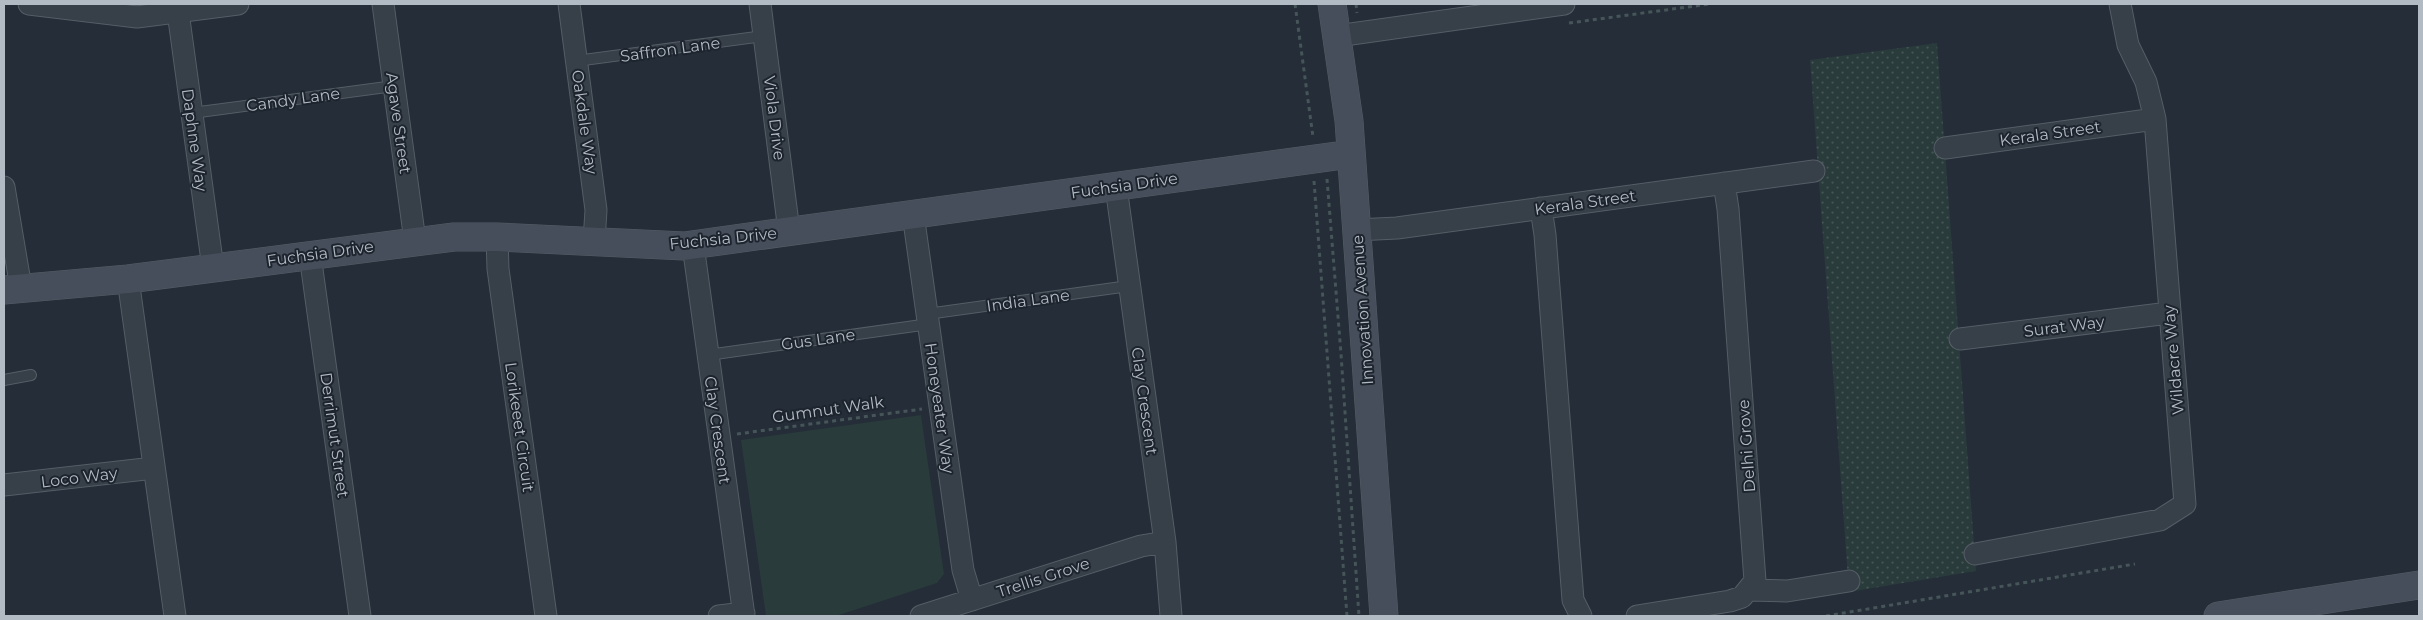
<svg xmlns="http://www.w3.org/2000/svg" width="2423" height="620" viewBox="0 0 2423 620" font-family="Montserrat,sans-serif">
	<style>
		.grass { fill: url(#grass-dots) }
		.green { fill: #293b3b }
		.lines { fill: none; stroke-linecap: round; stroke-linejoin: round }
		.lane-casing { stroke: #555d66; stroke-width: 12 }
		.street-casing { stroke: #555d66; stroke-width: 23 }
		.secondary-casing { stroke: #555d66; stroke-width: 29 }
		.path { stroke: #465658; stroke-width: 3; stroke-dasharray: 4 4; stroke-linecap: butt }
		.lane { stroke: #373f48; stroke-width: 10 }
		.street { stroke: #373f48; stroke-width: 21 }
		.secondary { stroke: #464e5b; stroke-width: 28 }
		.labels { text-anchor: middle; stroke-width: 4; stroke-linejoin: round; paint-order: stroke }
		.street-label { font-size: 16px; fill: #b2bac4; stroke: #1d242d }
	</style>
	<defs>
		<pattern id="grass-dots" width="8" height="8" patternUnits="userSpaceOnUse" patternTransform="scale(1.25)"><rect width="8" height="8" fill="#293b3b"/><path d="M2 2h.1M6 6h.1" fill="none" stroke="#465556" stroke-width="1.8" stroke-linecap="round"/></pattern>
	</defs>
	<rect width="100%" height="100%" fill="#242d38"/>
	<path class="grass" d="M1937,43L1976,571L1849,592L1810,60Z"/>
	<path class="green" d="M921,415L944,574L937,583L836,616H766L741,440Z"/>
	<g class="lines">
		<g class="lane-casing">
			<path id="lane" d="M576,61L764,36
				M192,113L394,86
				M927,314L1129,286
				M708,355L929,324
				M4,380L31,375"/>
		</g>
		<g class="street-casing">
			<path id="street" d="M29,4L137,17L238,4
				M383,4L415,241
				M569,4L596,210L594,241
				M760,4L789,231
				M178,12L213,268
				M1337,36L1564,4
				M1945,148L2155,119
				M4,187L21,288
				M1116,187L1165,542L1171,616
				M1541,208L1545,235L1573,600L1581,616
				M913,214L963,570L972,600
				M1356,230L1397,228L1814,171
				M497,237L498,269L546,616
				M693,245L744,616
				M310,255L360,616
				M128,279L175,616
				M1960,339L2169,313
				M4,485L154,468
				M1975,554L2160,520L2185,504L2155,119L2146,82L2128,45L2120,4
				M1750,590L1787,591L1849,581
				M719,616L744,613
				M921,616L1141,546L1165,542
				M1637,616L1730,601L1742,597L1755,581L1728,209L1724,183"/>
		</g>
		<g class="secondary-casing">
			<path id="secondary" d="M1332,4L1349,121L1384,616
				M4,290L128,279L454,237H497L684,246L1351,154
				M2218,616L2419,585"/>
		</g>
		<path class="path" d="M1295,4L1313,137
			M1356,4L1357,13
			M1569,23L1710,4
			M1327,179L1341,354L1359,616
			M1314,181L1347,616
			M737,434L922,409
			M1826,616L2135,564"/>
		<use href="#lane" class="lane"/>
		<use href="#street" class="street"/>
		<use href="#secondary" class="secondary"/>
	</g>
	<g class="labels">
		<g class="street-label">
			<text transform="translate(670 49) rotate(-8)" y="6">Saffron Lane</text>
			<text transform="translate(293 99) rotate(-8)" y="6">Candy Lane</text>
			<text transform="translate(775 118) rotate(83)" y="6">Viola Drive</text>
			<text transform="translate(585 122) rotate(82)" y="6">Oakdale Way</text>
			<text transform="translate(399 123) rotate(82)" y="6">Agave Street</text>
			<text transform="translate(2050 133) rotate(-8)" y="6">Kerala Street</text>
			<text transform="translate(195 140) rotate(82)" y="6">Daphne Way</text>
			<text transform="translate(1124 185) rotate(-8)" y="6">Fuchsia Drive</text>
			<text transform="translate(1585 202) rotate(-8)" y="6">Kerala Street</text>
			<text transform="translate(723 238) rotate(-6)" y="6">Fuchsia Drive</text>
			<text transform="translate(320 253) rotate(-8)" y="6">Fuchsia Drive</text>
			<text transform="translate(1028 300) rotate(-8)" y="6">India Lane</text>
			<text transform="translate(1362 310) rotate(-94)" y="6">Innovation Avenue</text>
			<text transform="translate(2064 326) rotate(-7)" y="6">Surat Way</text>
			<text transform="translate(818 339) rotate(-8)" y="6">Gus Lane</text>
			<text transform="translate(2173 360) rotate(-95)" y="6">Wildacre Way</text>
			<text transform="translate(1145 401) rotate(82)" y="6">Clay Crescent</text>
			<text transform="translate(940 408) rotate(82)" y="6">Honeyeater Way</text>
			<text transform="translate(828 409) rotate(-8)" y="6">Gumnut Walk</text>
			<text transform="translate(520 427) rotate(82)" y="6">Lorikeeet Circuit</text>
			<text transform="translate(718 430) rotate(82)" y="6">Clay Crescent</text>
			<text transform="translate(335 435) rotate(82)" y="6">Derrimut Street</text>
			<text transform="translate(1746 446) rotate(-94)" y="6">Delhi Grove</text>
			<text transform="translate(79 477) rotate(-7)" y="6">Loco Way</text>
			<text transform="translate(1043 577) rotate(-18)" y="6">Trellis Grove</text>
		</g>
	</g>
	<rect width="2423" height="620" fill="none" stroke="#b2bac4" stroke-width="10"/>
</svg>
